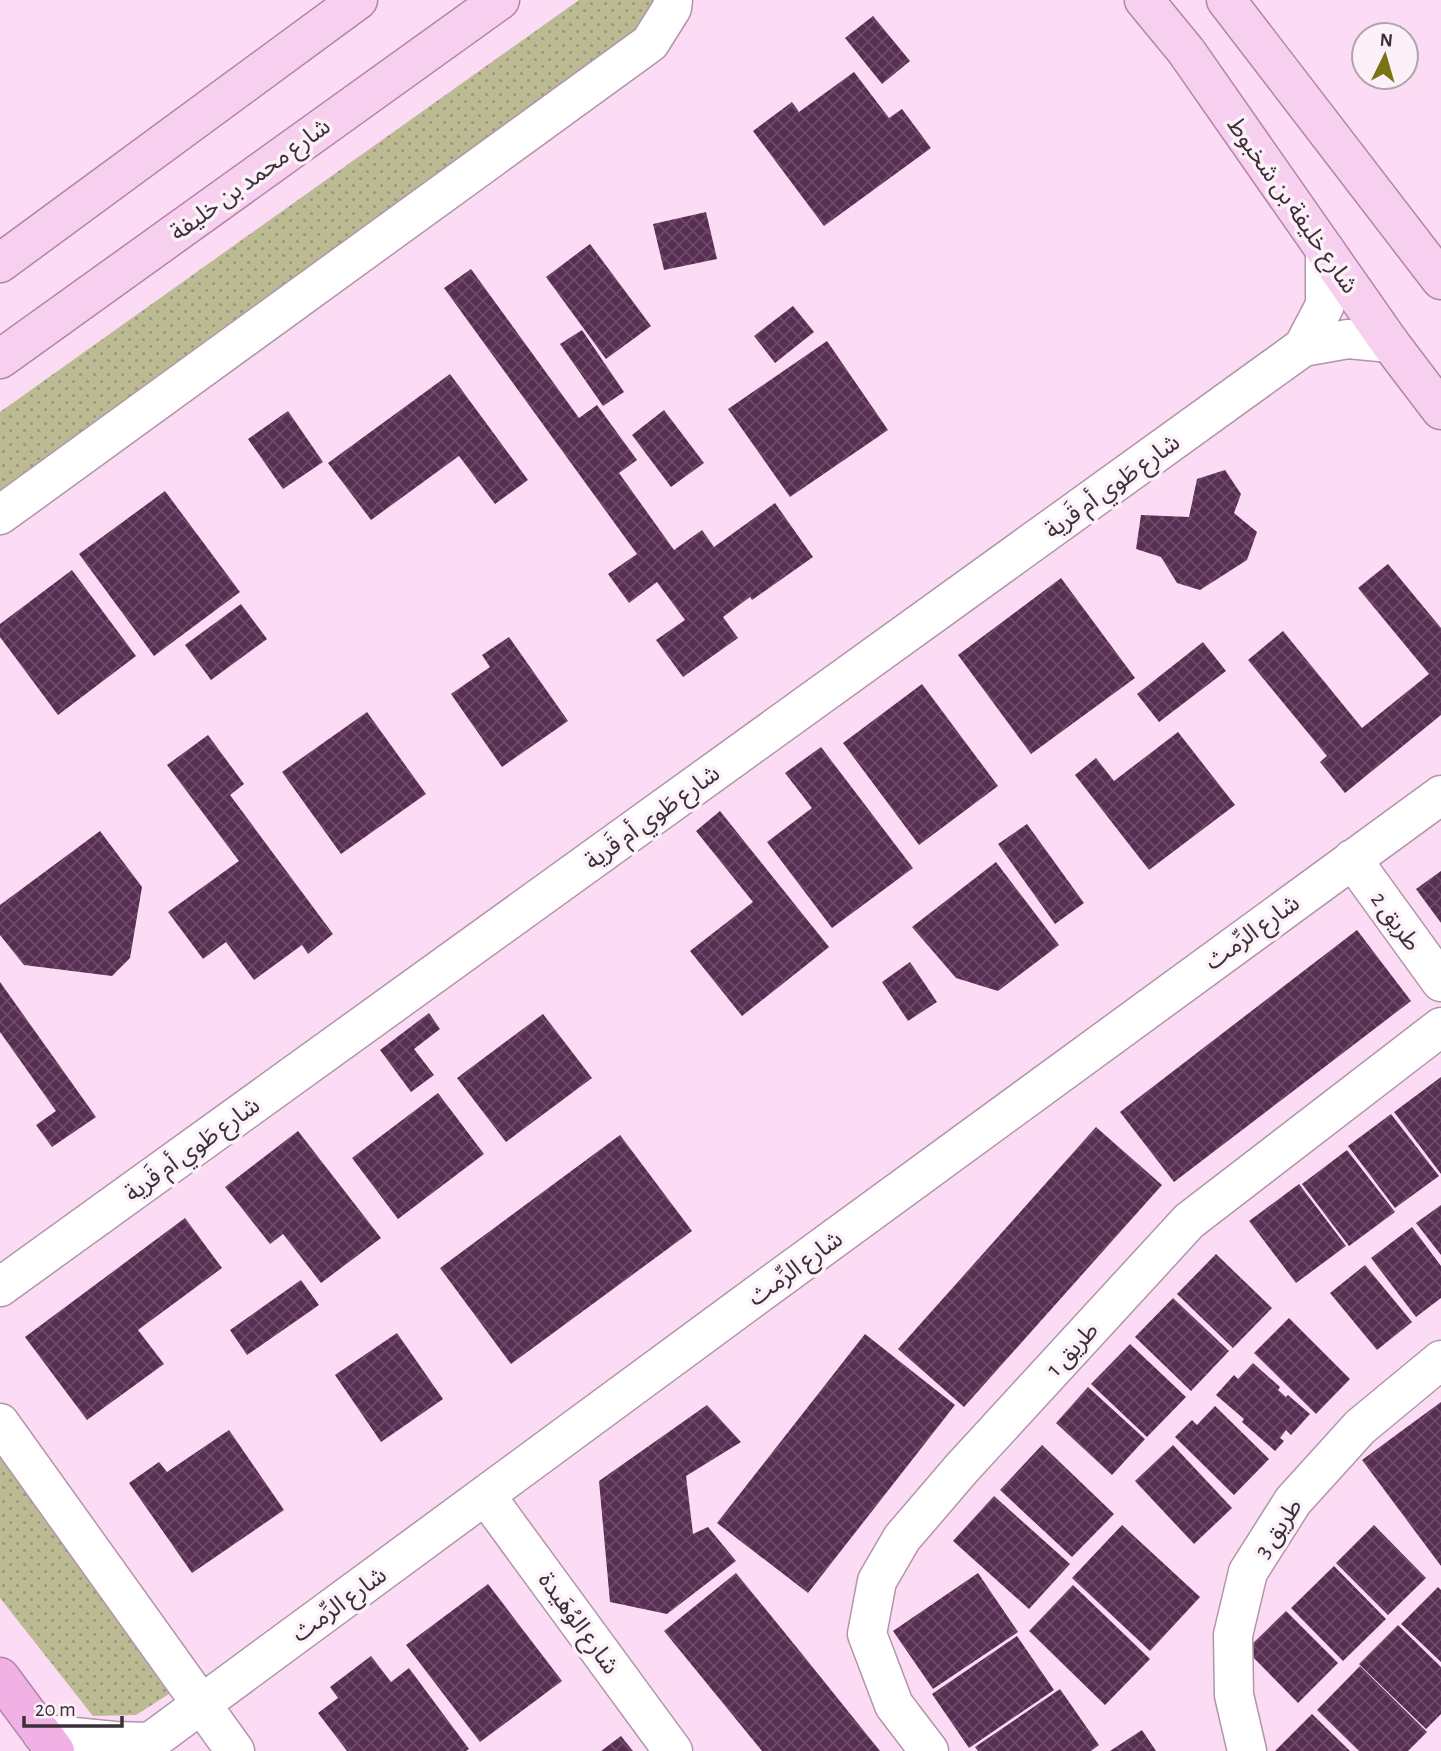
<svg xmlns="http://www.w3.org/2000/svg" width="1441" height="1751" viewBox="0 0 1441 1751" font-family="'Alegreya Sans','Noto Sans Arabic',sans-serif">
	<style>
		.grass { fill: url(#grass-dots) }
		.building { fill: url(#building-cross-hatch) }
		.lines { fill: none; stroke-linecap: round; stroke-linejoin: round }
		.minor-casing { stroke: #b195ab; stroke-width: 41 }
		.major-casing { stroke: #b284a8; stroke-width: 41 }
		.highway-casing { stroke: #b284a8; stroke-width: 41 }
		.minor { stroke: #fff; stroke-width: 38 }
		.major { stroke: #f7d0ef; stroke-width: 38 }
		.highway { stroke: #f2b1e5; stroke-width: 38 }
		.labels { text-anchor: middle; stroke-width: 7; stroke-linejoin: round; paint-order: stroke }
		.street-label { font-size: 24px; fill: #3b2f38; stroke: #fcf0f9 }
	</style>
	<defs>
		<pattern id="grass-dots" width="8" height="8" patternUnits="userSpaceOnUse" patternTransform="scale(1.75)"><rect width="8" height="8" fill="#bcba93"/><path d="M2 2h.1M6 6h.1" fill="none" stroke="#9a9879" stroke-width="1.8" stroke-linecap="round"/></pattern>
		<pattern id="building-cross-hatch" width="8" height="8" patternUnits="userSpaceOnUse" patternTransform="scale(1.75)"><rect width="8" height="8" fill="#582f52"/><path d="M0 0l8 8M0 8l8-8" fill="none" stroke="#6e4c69"/></pattern>
	</defs>
	<rect width="100%" height="100%" fill="#fbdcf4"/>
	<path class="grass" d="M579,0H661L663,12L0,497V412Z
		M0,1447L169,1694L136,1715L93,1716L0,1598Z"/>
	<path class="building" d="M873,16L910,61L882,84L845,38Z
		M854,72L889,118L902,109L931,148L824,226L753,131L792,102L799,112Z
		M706,212L717,259L664,270L653,224Z
		M590,244L651,326L606,359L546,277Z
		M471,269L579,418L597,405L637,460L619,473L674,550L702,530L714,547L775,503L813,557L752,600L750,597L723,617L738,638L683,677L656,640L685,620L657,582L629,603L608,574L637,554L444,288Z
		M793,306L814,332L775,363L754,336Z
		M582,330L624,392L603,406L560,344Z
		M827,341L888,430L790,497L728,409Z
		M450,374L528,480L495,504L459,456L371,520L328,463Z
		M664,410L704,463L671,487L632,435Z
		M288,411L323,462L283,489L248,439Z
		M1225,470L1241,494L1234,513L1257,532L1247,560L1200,590L1177,583L1161,557L1136,549L1141,515L1189,517L1197,479Z
		M165,491L240,592L154,656L79,554Z
		M1388,564L1441,628V715L1345,793L1320,762L1327,756L1248,660L1283,631L1362,728L1429,674L1358,588Z
		M72,570L136,656L58,715L0,637V624Z
		M1061,578L1135,678L1031,754L958,655Z
		M241,604L267,639L211,680L185,645Z
		M509,637L568,721L502,767L451,694L490,667L482,655Z
		M1203,642L1226,671L1159,722L1137,694Z
		M922,684L998,786L919,845L843,743Z
		M367,712L426,794L341,854L282,772Z
		M1178,732L1235,805L1149,870L1075,775L1096,758L1114,781Z
		M208,735L244,784L230,795L333,934L308,954L302,945L254,980L226,942L203,959L168,912L239,861L167,765Z
		M821,747L913,868L832,928L767,842L812,808L785,773Z
		M720,811L829,947L742,1016L690,951L753,902L696,831Z
		M1027,824L1084,903L1055,924L998,844Z
		M100,831L142,887L130,958L112,976L24,965L0,935V905Z
		M996,862L1059,945L998,991L956,978L912,927Z
		M1441,871V923L1416,889Z
		M1357,930L1411,1001L1174,1182L1120,1112Z
		M910,962L937,1002L908,1021L882,982Z
		M0,982L96,1117L52,1147L36,1125L56,1111L0,1032Z
		M429,1013L440,1029L414,1049L434,1075L411,1092L380,1050Z
		M543,1014L592,1078L506,1142L457,1078Z
		M1441,1077V1174L1394,1112Z
		M438,1093L484,1154L398,1219L352,1158Z
		M1391,1114L1439,1176L1395,1208L1348,1146Z
		M1096,1127L1162,1185L964,1407L898,1349Z
		M298,1131L381,1238L321,1283L283,1234L270,1244L225,1187Z
		M620,1135L692,1231L511,1364L440,1268Z
		M1347,1150L1395,1212L1349,1246L1302,1184Z
		M1299,1184L1346,1246L1296,1283L1249,1221Z
		M1441,1205V1255L1416,1223Z
		M185,1218L222,1268L138,1330L164,1364L87,1420L25,1337Z
		M1412,1227L1441,1266V1298L1416,1317L1371,1258Z
		M1216,1254L1272,1308L1233,1348L1177,1294Z
		M1365,1265L1412,1322L1377,1350L1330,1293Z
		M301,1280L319,1305L247,1355L230,1330Z
		M1173,1298L1229,1351L1191,1391L1135,1337Z
		M1289,1318L1350,1379L1316,1414L1254,1353Z
		M397,1333L443,1399L381,1442L335,1375Z
		M865,1334L955,1405L808,1593L717,1523Z
		M1130,1344L1186,1397L1147,1437L1091,1384Z
		M1253,1363L1280,1387L1278,1390L1286,1397L1288,1395L1310,1414L1291,1435L1286,1430L1280,1438L1284,1441L1275,1451L1242,1422L1244,1419L1216,1395L1234,1375L1238,1379Z
		M1088,1387L1145,1439L1112,1475L1056,1423Z
		M1441,1402V1566L1362,1460Z
		M707,1405L741,1442L686,1476L693,1534L708,1527L736,1561L667,1614L610,1602L599,1481Z
		M1215,1406L1269,1459L1234,1495L1175,1437L1192,1420L1197,1425Z
		M229,1430L284,1510L192,1573L129,1483L159,1462L167,1472Z
		M1042,1445L1114,1514L1072,1557L1000,1490Z
		M1173,1445L1232,1508L1194,1544L1135,1481Z
		M994,1496L1070,1564L1029,1609L953,1541Z
		M1122,1525L1200,1597L1150,1651L1072,1578Z
		M1374,1525L1426,1578L1388,1615L1336,1563Z
		M1334,1566L1386,1619L1343,1661L1291,1608Z
		M736,1573L798,1649L880,1751H762L664,1631Z
		M978,1573L1018,1632L933,1689L893,1631Z
		M488,1584L562,1681L480,1742L406,1645Z
		M1073,1585L1150,1659L1105,1705L1029,1631Z
		M1438,1587L1441,1590V1662L1401,1624Z
		M1286,1611L1338,1663L1298,1703L1246,1650Z
		M1398,1625L1441,1667V1714L1426,1729L1359,1664Z
		M1017,1636L1054,1690L969,1748L932,1694Z
		M371,1656L391,1682L409,1668L469,1749L466,1751H347L318,1713L338,1698L330,1687Z
		M1360,1666L1427,1732L1408,1751H1359L1317,1710Z
		M1060,1689L1099,1745L1091,1751H978L975,1747Z
		M1312,1714L1350,1751H1275Z
		M1142,1730L1156,1751H1110Z
		M621,1736L633,1751H601Z"/>
	<g class="lines">
		<g class="minor-casing">
			<path id="minor" d="M1303,347L1325,305V250
				M0,515L650,43L672,8L673,0
				M1352,859L1441,982
				M0,1287L1303,347L1348,339L1390,343
				M0,1423L235,1751
				M486,1496L673,1751
				M42,1734L115,1741L150,1742L757,1295L1441,795
				M929,1751L894,1705L867,1634L877,1581L902,1538L962,1468L1189,1221L1441,1027
				M1247,1751L1234,1695L1233,1635L1248,1572L1293,1501L1360,1427L1441,1360"/>
		</g>
		<g class="major-casing">
			<path id="major" d="M1144,0L1186,51L1390,343L1441,410
				M1226,0L1441,280
				M0,263L358,0
				M0,359L500,0"/>
		</g>
		<g class="highway-casing">
			<path id="highway" d="M0,1677L55,1751"/>
		</g>
		<use href="#minor" class="minor"/>
		<use href="#major" class="major"/>
		<use href="#highway" class="highway"/>
	</g>
	<g class="labels">
		<g class="street-label">
			<text transform="translate(250 179) rotate(-36)" y="8">شارع محمد بن خليفة</text>
			<text transform="translate(1293 205) rotate(55)" y="8">شارع خليفة بن شخبوط</text>
			<text transform="translate(1112 486) rotate(-36)" y="8">شارع طَوي أم قَرية</text>
			<text transform="translate(652 817) rotate(-36)" y="8">شارع طَوي أم قَرية</text>
			<text transform="translate(1396 921) rotate(54)" y="8">طريق 2</text>
			<text transform="translate(1252 932) rotate(-36)" y="8">شارع الرِّمث</text>
			<text transform="translate(192 1149) rotate(-36)" y="8">شارع طَوي أم قَرية</text>
			<text transform="translate(795 1268) rotate(-36)" y="8">شارع الرِّمث</text>
			<text transform="translate(1072 1349) rotate(-47)" y="8">طريق 1</text>
			<text transform="translate(1278 1528) rotate(-56)" y="8">طريق 3</text>
			<text transform="translate(339 1604) rotate(-36)" y="8">شارع الرِّمث</text>
			<text transform="translate(579 1623) rotate(54)" y="8">شارع الوُهَيدة</text>
		</g>
	</g>
	<g transform="translate(1385 56) rotate(5)"><circle r="33" fill="#fcf0f9" stroke="#afa3ac" stroke-width="2"/>
	<path d="M0-5L12 26L0 18L-12 26Z" fill="#7a7316"/>
	<text y="-10" font-size="19" font-weight="bold" text-anchor="middle" fill="#3b2f38">N</text>
	</g>
	<path d="M24 1716v10h98v-10" fill="none" stroke="#3b2f38" stroke-width="3.5"/>
	<text x="35" y="1716" font-size="21" fill="#3b2f38" stroke="#fcf0f9" stroke-width="5" paint-order="stroke">20 m</text>
</svg>
